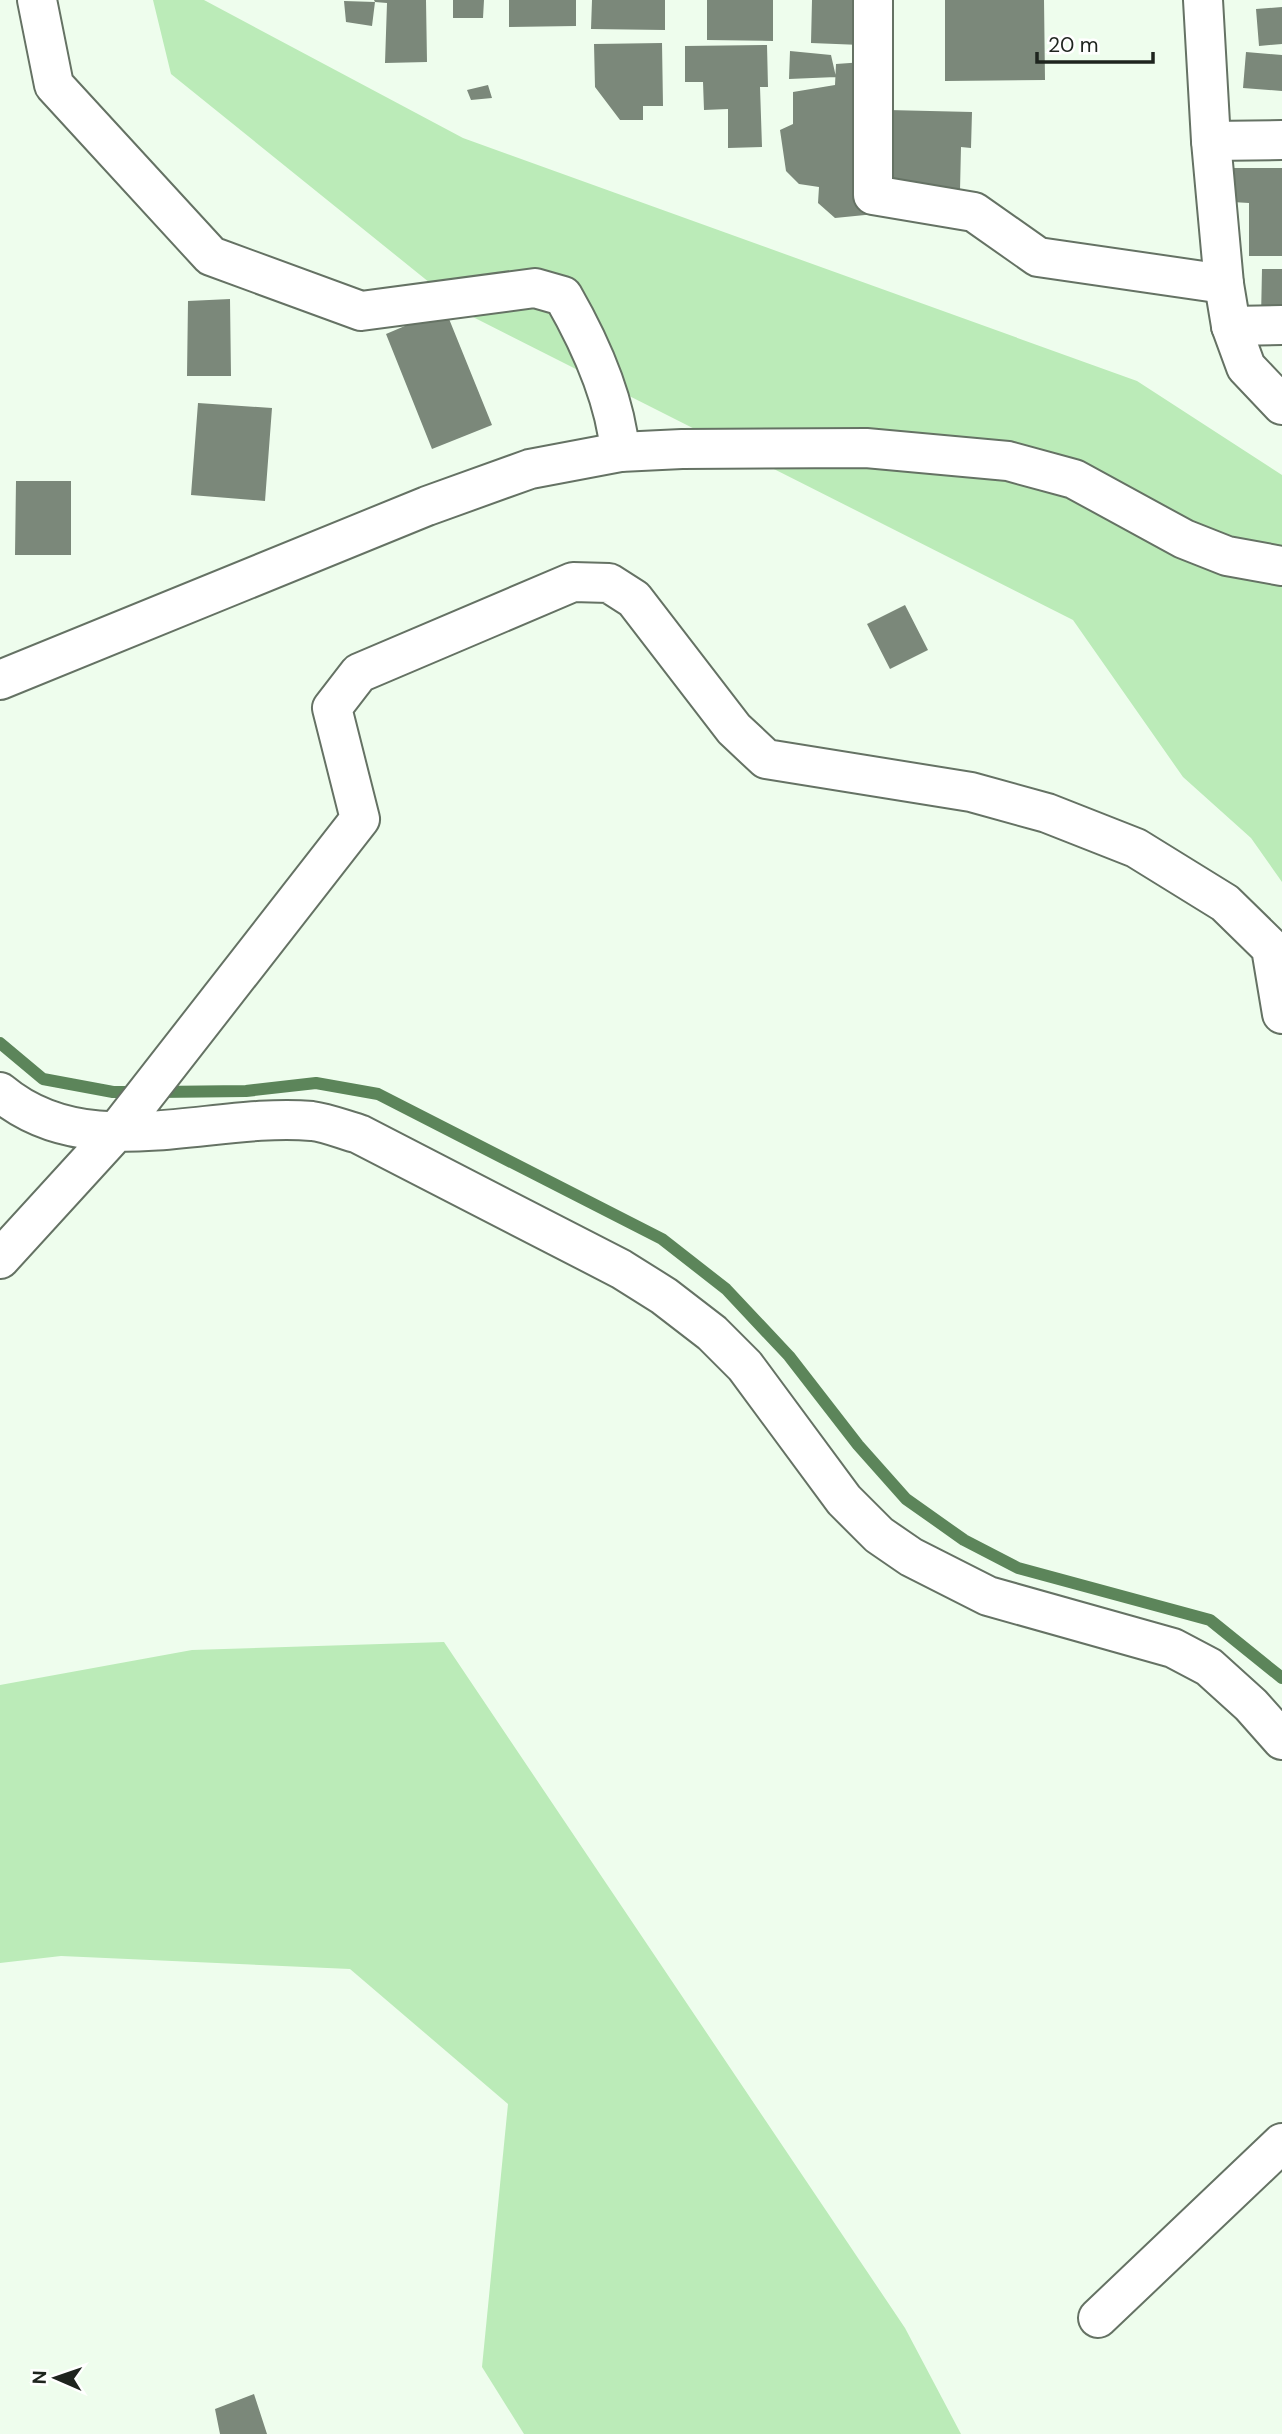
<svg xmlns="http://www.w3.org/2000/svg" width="1282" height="2434" viewBox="0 0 1282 2434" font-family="'DM Sans',sans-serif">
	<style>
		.green { fill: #bbebb8 }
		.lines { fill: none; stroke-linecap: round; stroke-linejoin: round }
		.stream { stroke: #5c855a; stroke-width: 12 }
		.building { fill: #7b887a }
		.street-casing { stroke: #657264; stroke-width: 42 }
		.secondary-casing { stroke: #657264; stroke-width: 42 }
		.street { stroke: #fff; stroke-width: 38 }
		.secondary { stroke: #fff; stroke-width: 38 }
	</style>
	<rect width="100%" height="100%" fill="#eefded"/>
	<path class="green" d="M153,0H204L463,138L1137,381L1282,475V882L1251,838L1183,777L1073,620L471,316L171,74Z
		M444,1642L905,2328L961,2434H524L482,2367L508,2104L350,1969L61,1956L0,1963V1685L192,1650Z"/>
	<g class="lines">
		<path class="stream" d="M0,1043L43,1079L113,1092H139
			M157,1092L246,1091L316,1083L378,1094L662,1239L726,1289L789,1356L858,1445L906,1499L964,1540L1018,1568L1210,1620L1282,1678"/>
	</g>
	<path class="building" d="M374,0H426L427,62L385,63L387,3L375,2Z
		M453,0H484L483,18H453Z
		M509,0H576V26L509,27Z
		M592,0H665V30L591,29Z
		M707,0H773V41L707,40Z
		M812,0H863L861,45L811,43Z
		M945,0H1044L1045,80L945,81Z
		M344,1L375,2L372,26L346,22Z
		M1282,7V44L1259,46L1256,9Z
		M662,43L663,106H643V120H620L595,87L594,44Z
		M767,45L768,87H760L762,147L728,148V109L704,110L703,82H685V46Z
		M790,51L831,55L836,77L789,79Z
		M1246,52L1282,55V91L1243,88Z
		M864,62L875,214L835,218L818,203L819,187L799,184L786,171L780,130L793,124V92L835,85L836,64Z
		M488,85L492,98L471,100L467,90Z
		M888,110L972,112L971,148L961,147L960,190L886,188Z
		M1231,168H1282V256H1249V203L1232,202Z
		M1262,269H1282V318H1261Z
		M230,299L231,376H187L188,301Z
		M445,309L492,425L432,449L386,334Z
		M198,403L272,408L265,501L191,495Z
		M16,481H71V555H15Z
		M905,605L928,650L890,669L867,624Z
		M254,2394L267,2434H220L215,2409Z"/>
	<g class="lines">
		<g class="street-casing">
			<path id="street" d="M37,0L54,85L211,256L361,311L535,288L563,296C590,343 615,397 620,452
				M873,0V195L974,212L1038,257L1224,284
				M1211,141L1282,140
				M1231,326L1282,325
				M0,1092C88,1166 210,1112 312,1121C328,1123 344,1130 359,1134L621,1269L664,1296L712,1333L745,1366L844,1500L879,1535L911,1557L988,1596L1173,1648L1209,1667L1251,1705L1282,1740
				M0,1259L116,1132L360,819L332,708L359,673L573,582L609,583L634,599L734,729L766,759L971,792L1047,813L1136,848L1225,903L1271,948L1282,1014
				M1098,2318L1282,2143"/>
		</g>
		<g class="secondary-casing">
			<path id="secondary" d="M1203,0L1211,141L1224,284L1231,326L1246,367L1282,405
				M0,680L427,506L530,469L620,452L682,449L866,448L1008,461L1074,479L1184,539L1227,556L1282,566"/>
		</g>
		<use href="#street" class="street"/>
		<use href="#secondary" class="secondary"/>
	</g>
	<g transform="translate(56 2378) rotate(272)" stroke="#ffffff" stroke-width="5" paint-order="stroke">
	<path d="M0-5L12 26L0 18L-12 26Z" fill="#1e241e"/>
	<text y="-10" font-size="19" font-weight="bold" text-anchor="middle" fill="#1e241e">N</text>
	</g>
	<path d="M1037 52v10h116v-10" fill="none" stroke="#1e241e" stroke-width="3.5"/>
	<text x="1048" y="52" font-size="21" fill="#1e241e" stroke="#ffffff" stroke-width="5" paint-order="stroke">20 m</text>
</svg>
